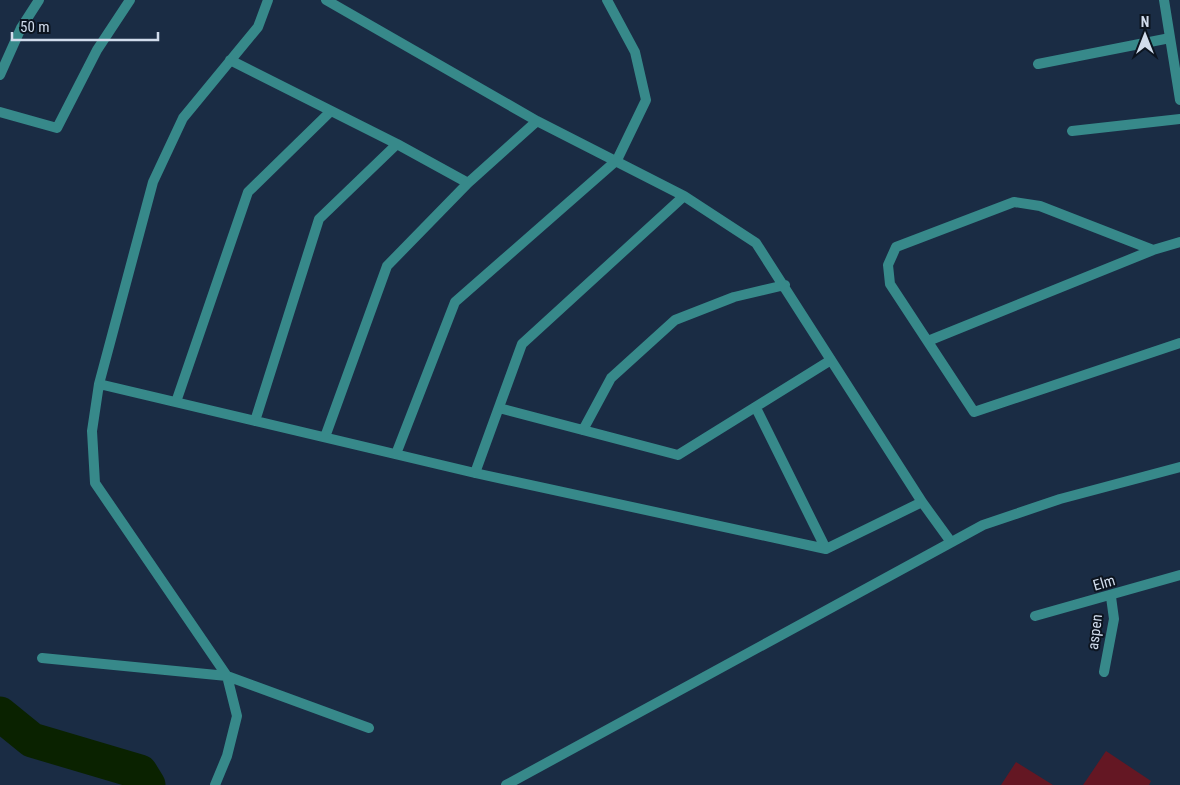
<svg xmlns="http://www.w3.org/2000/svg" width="1180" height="785" viewBox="0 0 1180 785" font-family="'Roboto Condensed',sans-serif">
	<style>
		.green { fill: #641723 }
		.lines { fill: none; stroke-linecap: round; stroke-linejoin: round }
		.river { stroke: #0a2200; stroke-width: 35 }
		.minor { stroke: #37898a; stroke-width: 10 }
		.labels { text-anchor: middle; stroke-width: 4; stroke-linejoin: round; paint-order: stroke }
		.street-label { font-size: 15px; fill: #d1dcec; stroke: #0c141f }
	</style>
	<rect width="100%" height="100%" fill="#1a2c44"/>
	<path class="green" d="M1106,751L1151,781L1149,785H1083Z
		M1016,762L1053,785H1001Z"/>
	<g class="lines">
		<path class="river" d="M0,714L32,740L140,772L148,785"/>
		<path class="minor" d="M1164,0L1180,100
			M230,60L397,144L468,183
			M1038,64L1170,38
			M0,75L21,28L39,0
			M0,112L57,128L97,50L130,0
			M1072,131L1180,119
			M1153,250L1040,206L1014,202L896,247L888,265L890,284L974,412L1180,343
			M928,341L1153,250L1180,242
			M99,384L475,473L826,549L922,502L756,243L684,196L537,121L326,0
			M176,402L248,192L331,111
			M499,408L678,455L831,360
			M756,408L826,549
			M255,421L319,219L397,144
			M583,430L611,378L675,320L734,297L785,285
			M325,437L387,266L468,183L537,121
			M396,454L455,302L617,160L646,100L635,52L607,0
			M475,473L522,344L684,196
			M922,502L951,542
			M1035,616L1180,575
			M42,658L227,676L369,728
			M1104,672L1114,619L1111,597
			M215,785L227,756L237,716L227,676L95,483L92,431L99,384L153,182L183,118L258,27L268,0
			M506,785L983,525L1060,499L1180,467"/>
	</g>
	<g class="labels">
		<g class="street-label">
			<text transform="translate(1104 583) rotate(-16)" y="5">Elm</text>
			<text transform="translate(1095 632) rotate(-83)" y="5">aspen</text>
		</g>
	</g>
	<g transform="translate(1145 35)" stroke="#0c141f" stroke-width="4" paint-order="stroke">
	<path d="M0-4L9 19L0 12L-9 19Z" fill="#d1dcec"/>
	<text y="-8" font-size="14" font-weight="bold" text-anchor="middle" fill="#d1dcec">N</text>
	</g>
	<path d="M12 32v8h146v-8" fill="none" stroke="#d1dcec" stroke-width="2.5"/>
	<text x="20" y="32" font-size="15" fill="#d1dcec" stroke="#0c141f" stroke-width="4" paint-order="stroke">50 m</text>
</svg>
